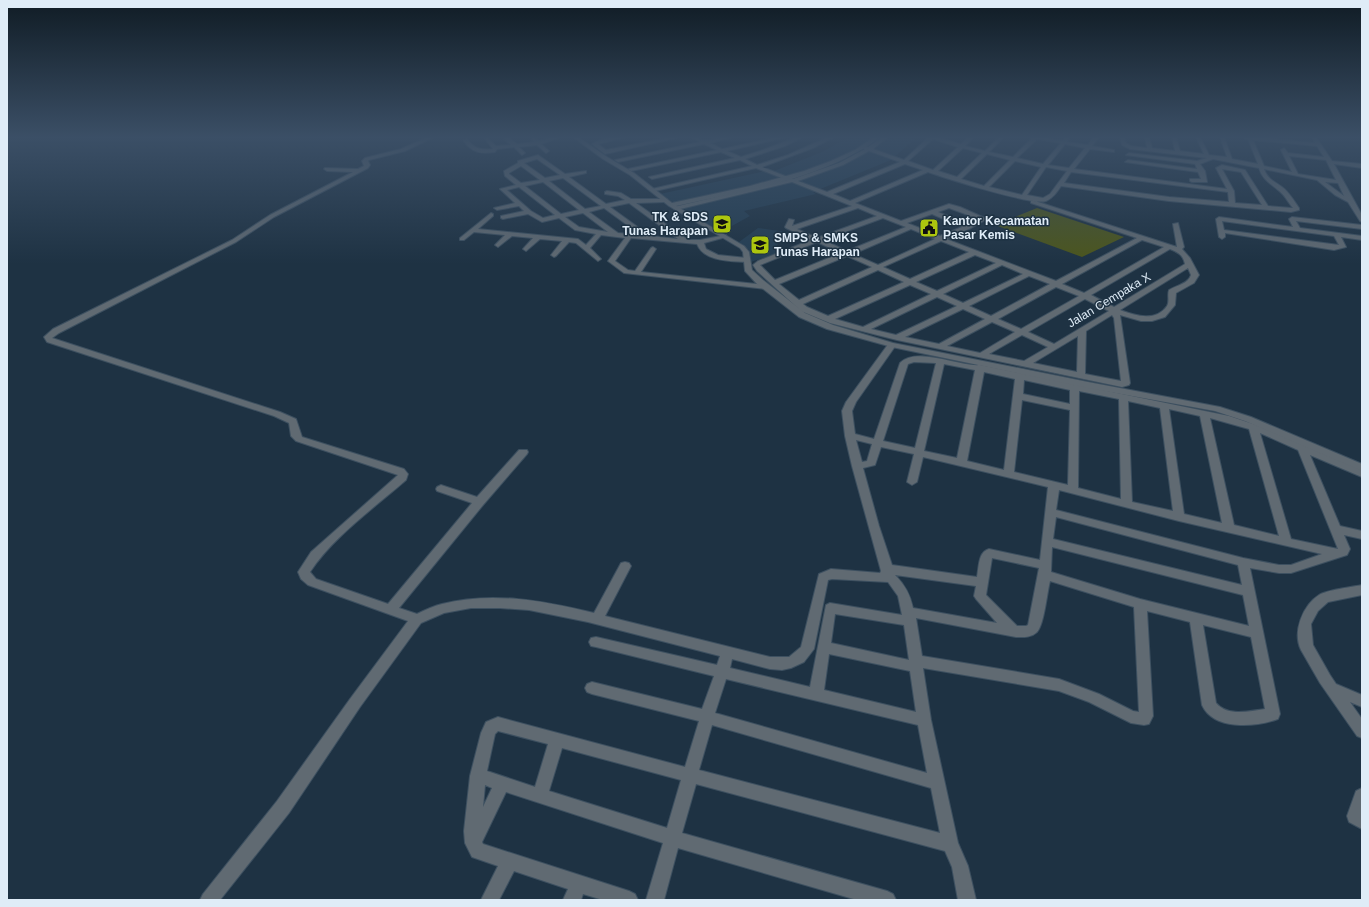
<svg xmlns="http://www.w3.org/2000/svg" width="1369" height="907" viewBox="0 0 1369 907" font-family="Arial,sans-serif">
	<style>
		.built { fill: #243e53 }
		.green { fill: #4c561c }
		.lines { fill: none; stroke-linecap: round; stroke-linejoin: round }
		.minor-casing { stroke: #3d5060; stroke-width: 2 }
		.tertiary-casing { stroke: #3d5060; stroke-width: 2 }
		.minor { fill: #606a72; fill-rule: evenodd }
		.tertiary { fill: #606a72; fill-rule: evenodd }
		.labels { text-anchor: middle; stroke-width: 3; stroke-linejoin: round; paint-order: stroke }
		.far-poi-label { font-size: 12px; font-weight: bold; fill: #dfecf7; stroke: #1e3243; text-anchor: start }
		.far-street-label { font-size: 12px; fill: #dfecf7; stroke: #1e3243 }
	</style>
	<rect width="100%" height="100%" fill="#1e3243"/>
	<path class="built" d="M849,137H917L891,160L813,192L816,194L744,211L750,216L721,232L660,194L761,172L774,171L822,152Z
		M758,228L787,232L798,236L778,243L776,248L783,251L751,262L749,250L739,242Z"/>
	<path class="green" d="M1037,208L1124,237L1082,257L995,225Z"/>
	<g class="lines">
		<g class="minor-casing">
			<path id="minor" d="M428,137H434L405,151L369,160L368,161L370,165L368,168L274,217L236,242L59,333L52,338L280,412L296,419L302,437L404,469L408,474L406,480C374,508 333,537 310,572L316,579L388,604L472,503L437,491L436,489L437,487L441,485L477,497L519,450H527L528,452L527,454L483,505L399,608L417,614C425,610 434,606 442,604C492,591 545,601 594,613L621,563L625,562L629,563L631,566L605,616L770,657H789L801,647L819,574L831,569L880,573L881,571L852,466L845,436L842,411L846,402L889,343H892L896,345L856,402L852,411L855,434L874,439L900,363C917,346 959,367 980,365L1229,416L1256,425L1362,470V477L1310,455L1340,526L1362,531V539L1344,535L1350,549L1347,555L1291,573H1279L1250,568L1280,714L1278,719C1256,727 1214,731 1202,705L1190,622L1147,611L1153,716L1149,724L1144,725L1131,723L1089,702L1059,691L923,668L931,720L958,843L968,866L976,900H958L952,867L945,851L696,784L682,833L887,891L893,894L896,900H857L678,848L664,900H646L663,843L506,792L482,842L483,844L629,891L635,894L638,900H603L583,894L581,900H563L568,889L514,871L499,900H481L498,866L472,857L465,843L464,831L470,776L481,733L486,722L498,717L685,767L699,721L592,694L587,692L585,688L587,684L592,682L702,709L714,676L596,647L591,646L589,642L591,638L596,637L717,665L720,656L588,622L529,610L500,608H471L444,613L421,623L360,707L289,813L220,900H200L203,894L277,801L350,699L408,621L308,585L301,579L298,572L311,552L398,475L296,441L291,436L289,423L274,416L47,342L44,337L53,329L232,240L270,215L353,172L327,171L324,169L325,168L358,169L364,166L362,161L365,158L401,149ZM914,362L936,363L915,448L883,441L908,364ZM944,364L975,370L957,458L924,451ZM984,372L1015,379L1004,470L967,461ZM1024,380L1070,390V404L1023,394ZM1079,391L1119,399L1121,499L1078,488ZM1022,400L1070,410L1068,485L1014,472ZM1128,401L1160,408L1173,511L1132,502ZM1169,409L1200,416L1222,523L1184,514ZM1210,418L1249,429L1279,536L1234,525ZM1260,433L1298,450L1338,549L1291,539ZM856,440L872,444L867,461L862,462ZM881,447L914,454L907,482L912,485L917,482L923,457L1048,487L1040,560L989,549C978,552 979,567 977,577L892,565L879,526L863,468L875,465ZM1059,490L1179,521L1322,554L1291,565H1279L1243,558L1056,510ZM1056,517L1238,565L1242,585L1053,539ZM1052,547L1243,595L1249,626L1140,599L1051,572ZM992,558L1039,568L1028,625L1026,626H1017L986,595ZM895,575L976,586L974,596L976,599L997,623L913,608C910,594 905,585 895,575ZM832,579L888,582L898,596L902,615L830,603L826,605L810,687L730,668L732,659L770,669L782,670L791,668L804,662L814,649L828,580ZM1050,581L1134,607L1139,712L1133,711L1099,694L1059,679L922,656L916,618L1016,637C1022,637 1031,638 1037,632C1044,625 1047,593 1050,581ZM835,614L904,625L909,660L831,643ZM1203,625L1251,637L1265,709C1249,711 1228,717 1216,703ZM829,654L910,671L916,712L824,690ZM726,679L918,725L927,773L715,713ZM712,725L931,788L940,833L699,770ZM498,731L548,744L535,787L487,771L495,734ZM562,748L681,780L667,828L549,791ZM485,785L492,788L483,807Z
				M504,137H508L517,144L534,142L532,139L534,138L539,141L554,137H561L541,144L549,151L546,153L537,145L519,147L525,153L522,155L514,147L497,149L495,152C480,154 472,153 463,140L467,139C474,149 481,150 493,149L485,139L487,138L496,146L511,145L504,139Z
				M616,137H626L598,144L606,150L672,137H681L605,154L592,144L599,140Z
				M691,137C696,137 701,141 707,140C716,140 724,137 733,137L710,143L722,149L778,137H787L727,151L741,157L763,150L797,137H803L785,146L745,159L757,165L788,155L828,137H834L813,148L762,167L793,179L839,163L865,149L861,148V146L868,147L883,137H888L873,149L904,160L929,137H936L961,144L969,137H974L965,146L985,151L999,137H1004L989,152L1013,157L1032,138L1030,137H1040L1063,141L1066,137H1070L1067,142L1088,145L1094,137H1099L1092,146L1114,150V152L1090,149L1074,169L1227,189L1216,168L1222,165L1245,170L1268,206L1291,208H1293C1288,202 1284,194 1278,190C1270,183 1262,179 1259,168L1213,159L1200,164L1205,171L1207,182H1192L1190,181V179H1201L1198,172L1125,162L1128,160L1197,169L1195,164L1126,155L1129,153L1197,161L1207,158L1130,149L1122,145L1120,137H1124L1126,143L1131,146L1147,148L1145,137H1149L1152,148L1175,151L1172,137H1176L1180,151L1204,154L1196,137H1200L1209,155L1227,157L1220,137H1224L1232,159L1258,164L1248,139L1240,137H1256L1315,143L1312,137H1316L1332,161L1362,164V168L1334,164L1362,215V222L1360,221L1348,202L1335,195L1317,180L1264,169C1267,179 1275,182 1282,187C1289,192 1294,201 1299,208V210L1291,212L1169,201L1061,186C1057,192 1053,198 1046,201C1033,206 945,178 928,172L855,203L901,221L949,204L960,207L987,219L971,228L946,239L1056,281L1137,238L1031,203V201H1035L1177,247L1173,224L1178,223L1184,247L1182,249L1190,258L1199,275L1194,283L1176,293L1175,305L1165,317L1152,321H1141L1120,315L1130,383L1129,385L1122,387L897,340L830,323L801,311L757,271L753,265L758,261L811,240L786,228L785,227L789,219L794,220L792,226L852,206L792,182L676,210L673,208L674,207L787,180L756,168L655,191L652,189L752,166L740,160L652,179L649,177L735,158L721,152L631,171L628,169L717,150L704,144L618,162L615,160L700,142ZM933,139L958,147L933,170L908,161ZM1037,139L1061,143L1043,164L1017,158ZM1253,140L1317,146L1324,157L1288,153L1284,148L1281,150L1292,172L1264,166ZM1065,144L1085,148L1069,168L1048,165ZM963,148L982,153L957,177L938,171ZM869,151L900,162L827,192L798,181L843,165ZM987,154L1010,160L984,186L961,179ZM1289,156L1326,160L1336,180L1298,174ZM1015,161L1041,167L1022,195L989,187ZM905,164L923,170L850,201L833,194ZM1046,167L1067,171L1050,194L1043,198L1027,195ZM1222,169L1241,172L1262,205L1235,203L1234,191ZM1071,172L1228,192L1229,202L1169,197L1064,183ZM1325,182L1338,183L1344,196ZM858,208L877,216L817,238L797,229ZM949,208L979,219L967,224L938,212ZM932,214L962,227L940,236L907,223ZM883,218L906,227L847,251L823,240ZM911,229L935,239L878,265L853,254ZM1142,240L1164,247L1084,293L1062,284ZM941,241L969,252L910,279L883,267ZM817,242L841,253L775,280L760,265ZM1170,249C1178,252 1183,255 1185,264L1114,307L1091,295ZM975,255L996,263L937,291L916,282ZM847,256L872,267L799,300L779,284ZM1002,265L1023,274L963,303L943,294ZM1188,268L1191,275C1188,284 1177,285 1169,290C1167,295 1170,301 1167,306C1156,322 1136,316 1120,310ZM878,270L904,282L828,316L807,307L803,304ZM1029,276L1050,284L991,316L969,306ZM910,285L931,294L863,327L835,319ZM1056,287L1079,296L1021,329L998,319ZM937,297L957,306L896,335L871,329ZM1085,299L1109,311L1054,344L1028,332ZM963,309L985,319L939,344L905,337ZM1112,315L1114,318L1121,381L1085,374L1086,331ZM992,322L1015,332L980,353L947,346ZM1022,335L1048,347L1024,361L989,354ZM1078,336L1077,372L1033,363Z
				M538,155L565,174L586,171V173L569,177L606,204L625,200L618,196L605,194V192L607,191L621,193L631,199H667V201L665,202L636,203L688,240H700L726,235V237L704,243L706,249L718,255L747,258L750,260L747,262C731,261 704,262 697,244L631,238L615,261L628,270L635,271L651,248L653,247L656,249L641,272L766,285L770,287L766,289L624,273L608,261L625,238L601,235L590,248L601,259L598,261L576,243L569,242L556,256L554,257L551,255L562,241L540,239L526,251L523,249L533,238L512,236L498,247L495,245L505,235L474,232L464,240H460V238L491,213L493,214V216L478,229L578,239L586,245L596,234L575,230L559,218L542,222L528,214L503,219L501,218V216L524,211L519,206L497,210L494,208L515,203L500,189L516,185L505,176L504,171L518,163V161ZM537,159L560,175L545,178L524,163ZM521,166L540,180L521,183L509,174V173ZM563,178L601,206L585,209L549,181ZM543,182L579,210L561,214L525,186ZM519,187L555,215L543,218L531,211L507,190ZM629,203L678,239L650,236L610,207ZM604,208L641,235L618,233L589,212ZM583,213L608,232L579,227L565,217Z
				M1219,217L1293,227L1289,219L1292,217L1362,225V229L1296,221L1300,228L1362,236V240L1341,237L1346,247L1334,250L1225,233V237L1222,239L1219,237L1216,219ZM1222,221L1334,236L1339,245L1224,230Z
				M1362,585V595L1328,602L1318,611L1311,624L1313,645L1330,675L1336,684L1362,695V707L1350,702L1362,719V738L1357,736L1320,683L1301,650C1292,632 1303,605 1319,595C1327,590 1352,587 1362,585Z
				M1362,788V829L1349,822L1347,816L1356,791Z"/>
		</g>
		<g class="tertiary-casing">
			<path id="tertiary" d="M573,137H578L607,157L634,173L672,203L750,186L804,171L831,161L855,150L874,137H879C870,146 857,152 846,158C793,184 733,193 676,206L744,246L749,252L752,270L763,280L805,313L833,325L893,343L1088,382L1220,407L1251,417L1362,464V471L1245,421L1215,411L1088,388L892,347L827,329L799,317L757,284L745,271L743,252L740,248L669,206L630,175L603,159Z"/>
		</g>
		<use href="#minor" class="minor"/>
		<use href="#tertiary" class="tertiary"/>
	</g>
	<linearGradient id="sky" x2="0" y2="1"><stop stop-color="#101c25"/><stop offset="0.52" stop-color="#3b4f66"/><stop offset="1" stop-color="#3b4f66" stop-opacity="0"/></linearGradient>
	<rect width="1369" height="264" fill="url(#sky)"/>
	<defs>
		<g id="school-square" transform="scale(1)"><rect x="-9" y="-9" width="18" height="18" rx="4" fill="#adc60e" stroke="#1e3243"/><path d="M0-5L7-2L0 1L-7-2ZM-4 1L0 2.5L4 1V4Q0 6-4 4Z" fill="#111"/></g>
		<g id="civic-square" transform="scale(1)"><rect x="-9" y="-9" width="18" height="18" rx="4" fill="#adc60e" stroke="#1e3243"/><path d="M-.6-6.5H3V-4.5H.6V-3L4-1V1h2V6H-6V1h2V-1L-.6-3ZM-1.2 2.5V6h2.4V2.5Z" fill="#111"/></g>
	</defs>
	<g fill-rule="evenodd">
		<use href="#school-square" x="722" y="224"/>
		<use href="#civic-square" x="929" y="228"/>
		<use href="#school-square" x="760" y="245"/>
	</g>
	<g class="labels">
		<g class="far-poi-label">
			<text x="708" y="221" text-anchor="end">TK &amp; SDS<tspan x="708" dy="14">Tunas Harapan</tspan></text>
			<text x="943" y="225">Kantor Kecamatan<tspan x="943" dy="14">Pasar Kemis</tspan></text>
			<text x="774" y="242">SMPS &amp; SMKS<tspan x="774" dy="14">Tunas Harapan</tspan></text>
		</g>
		<g class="far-street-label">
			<text transform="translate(1109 300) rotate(-31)" y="4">Jalan Cempaka X</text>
		</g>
	</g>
	<rect width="1369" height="907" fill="none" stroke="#dfecf7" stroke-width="16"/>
</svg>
